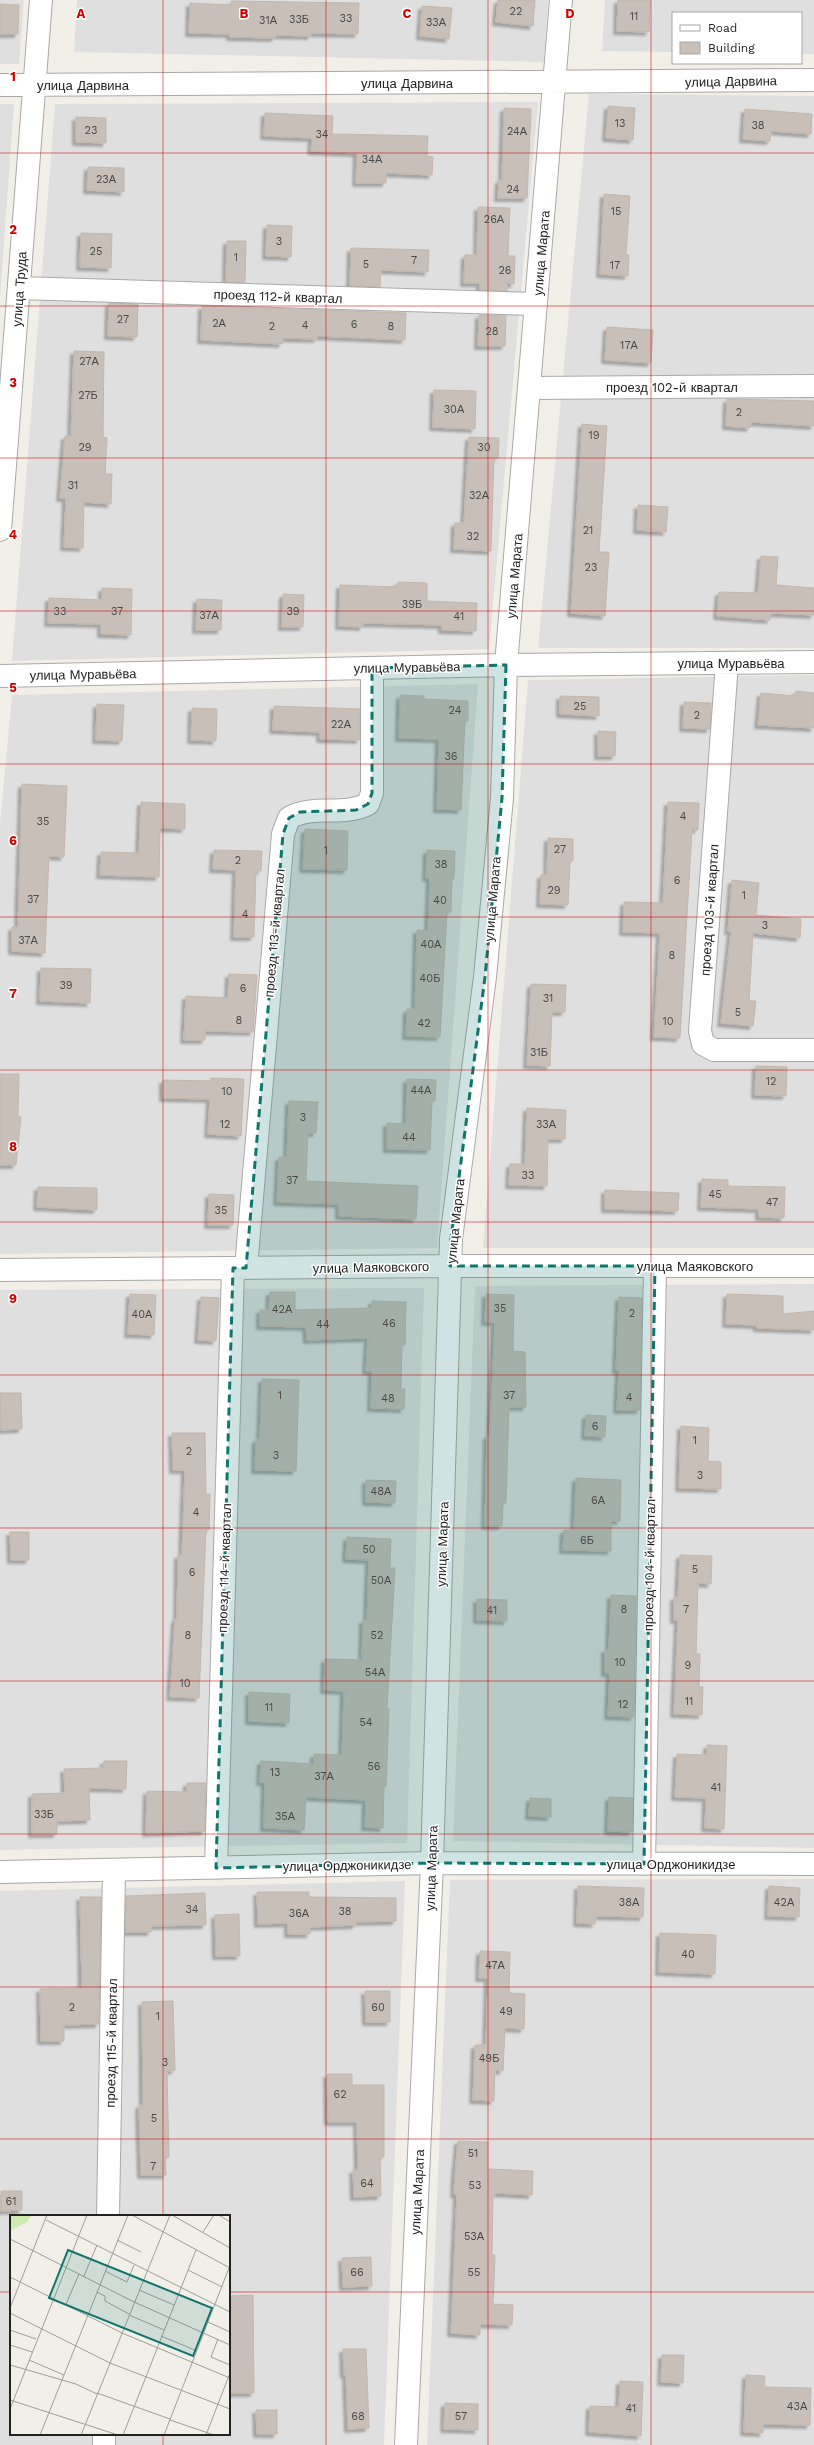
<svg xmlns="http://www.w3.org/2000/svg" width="814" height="2445" viewBox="0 0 814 2445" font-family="'Work Sans',sans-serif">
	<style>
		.residential { fill: #e0dfdf; fill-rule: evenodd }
		.building { fill: #c7bfb8; stroke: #c4b6ab; filter: url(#shadow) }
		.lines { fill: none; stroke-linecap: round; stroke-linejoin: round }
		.minor-casing { stroke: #a9a9a9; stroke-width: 24 }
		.minor { stroke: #fff; stroke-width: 22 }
		.marked { fill: #0f766e; fill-opacity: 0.2; stroke: #0f766e; stroke-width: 3; stroke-dasharray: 8 5; stroke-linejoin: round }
		.grid { fill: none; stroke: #d40000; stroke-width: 1; stroke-opacity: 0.55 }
		.labels { text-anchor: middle; stroke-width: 3; stroke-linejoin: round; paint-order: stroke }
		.number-label { font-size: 11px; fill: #4b4948 }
		.street-label { font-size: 13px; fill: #222; stroke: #fff }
		.inset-road { fill: none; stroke: #9f9d99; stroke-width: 1 }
		.view { fill: #0f766e; fill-opacity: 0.15; stroke: #0f766e; stroke-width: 2 }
		.inset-edge { fill: none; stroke: #222; stroke-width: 2 }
		.grid-label { font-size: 13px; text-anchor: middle; font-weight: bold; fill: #d40000; stroke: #fff; stroke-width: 3; stroke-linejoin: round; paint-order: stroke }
	</style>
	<defs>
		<filter id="shadow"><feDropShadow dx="-3.5" dy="3.5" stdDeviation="1" flood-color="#0004"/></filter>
	</defs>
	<rect width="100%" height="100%" fill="#f2efe9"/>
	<path class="residential" d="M0,0H24L19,64H0Z
		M77,0H548L544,62L74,52Z
		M605,0H814V54H801V13H673V52L602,51Z
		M589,94L814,96V648H538Z
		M538,102L489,649L12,661L55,104Z
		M0,104H14L0,297Z
		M814,675V1248H483L528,680Z
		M478,684L437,1248L0,1254V824L12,695Z
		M814,1284V1848L453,1841L475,1286Z
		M424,1288L407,1843L0,1850V1290Z
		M814,1879V2445H427L450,1880Z
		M405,1881L384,2445H0V1891ZM11,2216H229V2434H11Z"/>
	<path class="building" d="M498,0H535L533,26L496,22Z
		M618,0H650L649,32L617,31Z
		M231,1L359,3L358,34L311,33V36L275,35V38L230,37V34L189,33L190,3L231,5Z
		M0,4L19,5L18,34H0Z
		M422,6L452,8L449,39L420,36Z
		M608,106L635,108L633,140L606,138Z
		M504,108L531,109L527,198H498L499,180H502Z
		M745,109L812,114L811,134L771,131L770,141L743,139Z
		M265,113L333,116L332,134L428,136L427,156L433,157L432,175L386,173V183H356L357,153L311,151L312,138L264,136Z
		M76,117L106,118V143L76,142Z
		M88,167L124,168V192L87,190Z
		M604,194L630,196L626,255H629L628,276L600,274Z
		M478,207L510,208L508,256H515L514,284L507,283V291L480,290V283H464L465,255H477Z
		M267,225L292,226L291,257L266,256Z
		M81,233L112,234L111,268L80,267Z
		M227,241H246L245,282H226Z
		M351,248L429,250L428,272L381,270L380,287L350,286Z
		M109,303L138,304L137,337L108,336Z
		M202,306L406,313L405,340L317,336V339L283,338L282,344L201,340Z
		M479,315L506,316L505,346H478Z
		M607,327L653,330L651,363L605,360Z
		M74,351L104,352L103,437L107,438L105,474H112L111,504L84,502L83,548L64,547L66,498H60L65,436H71Z
		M434,390L476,391L475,429L433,427Z
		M727,399L814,401V426L751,422L750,428L726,426Z
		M582,424L607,426L599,552H609L605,616L571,613Z
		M469,437L499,438L498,458H494L491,551L454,549L455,523H464Z
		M638,505L668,507L666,532L637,530Z
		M761,556L778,557L776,585L814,588V615L771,613L770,620L717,616L719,592L758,593Z
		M398,582L427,583V601L477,603L476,631L442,630V625L363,623V627L339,626L340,585L398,587Z
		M102,588L132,589L131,635L101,634V624L48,623L49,598L102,600Z
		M283,594L304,595L303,627H282Z
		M197,599L222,600L221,630H196Z
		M796,691L814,693V728L758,725L761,693L795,696Z
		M400,695L424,696V699L468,701V721H465L461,810L437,809L439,739L399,738Z
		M560,696L599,697V716L560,714Z
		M684,702L711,703L710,729L683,728Z
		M97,704L124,705L122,741L96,740Z
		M274,706L360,709V740L320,739V732L273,730Z
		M192,708L217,709L216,741L191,740Z
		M598,731L616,732L615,756H598Z
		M22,784L67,786L64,857L49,856L45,953L12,951V927H18Z
		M141,802L185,804V829L160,828L159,877L100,875L101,852L139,853Z
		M668,802L699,803L698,830L692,829L680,1038L654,1037L660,933L623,932L624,902L663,903Z
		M305,829L348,831L347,870L303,869Z
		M548,838L573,839V861H570L568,905L540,904L541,875H547Z
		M214,850L262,851L261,871H256L254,937H234L236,870L213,869Z
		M427,850L455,851L454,879H452L451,912H447L440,1037L406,1036L407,1009H415L417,930L428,931L430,878H426Z
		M732,880L759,883L756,915L801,919L800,938L753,933L749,1001H756L753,1026L721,1023L731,931H728Z
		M41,968L91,969L90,1003L40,1001Z
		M229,974L257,975L253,1032L205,1031V1040H184L186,996L228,998Z
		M531,984L566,985L565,1012H552L550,1066L527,1065Z
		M756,1066L787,1067L786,1096L755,1095Z
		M0,1074H19L18,1117H21L16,1165H0Z
		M211,1078L244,1079L241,1136L208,1134L210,1099L163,1098V1080L211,1081Z
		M407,1079L436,1080L435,1101H432L430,1150L387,1149V1123L406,1124Z
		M289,1101L318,1102L316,1133H308L306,1181L418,1186L416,1219L339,1216V1204L277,1202L279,1157H287Z
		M527,1108L566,1110L565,1139H548L547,1186L509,1185L510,1164H525Z
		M702,1179L728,1180V1186L785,1187L784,1218L759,1217V1209L701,1207Z
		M38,1187L97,1188V1210L37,1207Z
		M605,1190L679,1193L678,1211L605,1209Z
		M209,1194L234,1195L233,1225H208Z
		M270,1292H295V1310L372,1308V1301L406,1302L405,1345H402L401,1389H405L404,1409L371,1408L372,1371H366L368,1338L307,1340L306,1327L260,1326V1310H269Z
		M130,1294L156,1295L154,1335L128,1334Z
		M486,1294L514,1295L513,1351L525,1352L526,1407H509L506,1503H503L502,1526H485L487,1435H490L495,1322H485Z
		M727,1294L783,1296V1314L814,1311V1330L757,1328V1325L726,1324Z
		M201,1297L219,1298L216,1341L198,1340Z
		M619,1297L642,1298L640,1410H617L619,1370H616Z
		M262,1379L299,1380L296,1471L255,1470L256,1439H260Z
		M0,1393H21L22,1429L1,1430Z
		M586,1415L606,1416L605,1437L585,1436Z
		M681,1426L709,1428L708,1461L721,1462V1489L679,1488Z
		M172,1433H205L206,1494H210L209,1530H206L199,1698L170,1697L175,1619H177L178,1555H182L185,1470H173Z
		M576,1478L621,1480L620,1521H611V1551L563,1550L564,1530H574Z
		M366,1480L396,1481L395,1503L366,1502Z
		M10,1532H29V1560H11Z
		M347,1537L391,1539L390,1568H395L387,1708L389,1709L386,1787L384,1786L383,1828L365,1827L366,1800L306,1797L304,1830L264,1828L265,1782H260L261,1761L314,1764V1754L342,1755L344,1691L324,1690L325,1659L362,1660L363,1620H367L369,1560L346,1559Z
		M680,1555L712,1556L711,1584L698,1583L696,1654H700L699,1687H703L702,1715L674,1714L678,1620H674V1597H678Z
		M611,1595L636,1596L634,1717L608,1716L610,1673H605V1649L609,1650Z
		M477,1599L507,1600V1621L477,1620Z
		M249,1692L290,1694L289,1723L249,1721Z
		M707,1745L727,1746L724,1829L705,1828L706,1798L675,1797L677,1754L707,1755Z
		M104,1761H127L126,1789L89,1788L90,1820L57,1821V1834H32V1794L65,1793L64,1769L103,1768Z
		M187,1783H206L205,1831L146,1833L147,1791L187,1792Z
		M609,1797L633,1798L632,1832L608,1831Z
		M530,1798L551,1799V1817L529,1816Z
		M578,1886L644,1888L643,1917L596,1916L595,1924L577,1923Z
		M769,1886L800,1888L799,1917L768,1916Z
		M257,1892H309V1897L396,1898V1921L356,1922V1925L310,1927V1934H288V1923L258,1924Z
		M205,1893L206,1925L151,1926V1932H125L126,1896Z
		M80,1897H101L99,2024L64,2025V2041H41L40,1989L82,1988Z
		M239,1914L240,1956H216L215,1915Z
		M660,1933L716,1935L715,1974L659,1972Z
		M480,1951L510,1952L509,1993L525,1994L524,2029L505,2028L503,2071L495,2070L494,2101L473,2100L475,2045H486L488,1978H479Z
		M365,1991H390V2022H366Z
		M173,2001L175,2070L167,2071L169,2157L165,2158L166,2175H141L139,2105H143L142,2002Z
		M327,2074H352V2085H384V2157H380L381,2196L354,2197L353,2170H358L357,2122H328Z
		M458,2141L488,2142V2169L533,2171L532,2195L495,2193V2196H493L492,2255H495L493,2304L513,2305L512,2325L480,2324V2335L451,2333L457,2195L454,2194L455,2174Z
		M1,2191H22V2210L1,2211Z
		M371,2257L372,2286L343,2287L342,2258Z
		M253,2295L254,2393H229V2296Z
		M343,2349H366L369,2428L348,2429L346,2374L344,2375Z
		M662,2355H684L683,2383L661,2382Z
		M746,2375L765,2376L764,2387L811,2388L810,2425L763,2424V2433L744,2432Z
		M620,2381L643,2382L641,2436L589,2432L590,2406L619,2407Z
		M445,2403L478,2404V2430L444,2429Z
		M256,2410H277V2434H257Z"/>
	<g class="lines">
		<g class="minor-casing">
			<path id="minor" d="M0,85L814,80
				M19,288L536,304
				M529,388L814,386
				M0,530L41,0
				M727,663L700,1031L703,1044L714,1050H814
				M0,676L506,665L814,662
				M246,1268L283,834L289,818C314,804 343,817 368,804L372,793V668
				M0,1270L450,1266H814
				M644,1864L655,1266
				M216,1868L233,1268
				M0,1872L432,1863L814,1864
				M108,2216L114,1870
				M104,2445V2434
				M406,2445L432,1863L451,1239L485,977L502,798L506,665L561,0"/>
		</g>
		<use href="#minor" class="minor"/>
	</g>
	<path class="marked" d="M506,665L502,798L485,977L451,1239L450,1266H655L644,1864L432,1863L216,1868L233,1268H246L283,834L289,818L300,812L356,810L368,804L372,793V668Z"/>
	<path class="grid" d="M163,0V2216M326,0V2445M488,0V2445M651,0V2445M0,153H814M0,306H814M0,458H814M0,611H814M0,764H814M0,917H814M0,1070H814M0,1222H814M0,1375H814M0,1528H814M0,1681H814M0,1834H814M0,1987H814M0,2139H814M0,2292H11M229,2292H814M163,2434V2445"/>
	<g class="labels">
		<g class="number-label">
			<text x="516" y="15">22</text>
			<text x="634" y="20">11</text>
			<text x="346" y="22">33</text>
			<text x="299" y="23">33Б</text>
			<text x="268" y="24">31А</text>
			<text x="436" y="26">33А</text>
			<text x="620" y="127">13</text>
			<text x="758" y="129">38</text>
			<text x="91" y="134">23</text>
			<text x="517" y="135">24А</text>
			<text x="322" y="138">34</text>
			<text x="372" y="163">34А</text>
			<text x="106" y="183">23А</text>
			<text x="513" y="193">24</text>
			<text x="616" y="215">15</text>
			<text x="494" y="223">26А</text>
			<text x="279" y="245">3</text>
			<text x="96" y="255">25</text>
			<text x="236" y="261">1</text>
			<text x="414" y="264">7</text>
			<text x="366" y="268">5</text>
			<text x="615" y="269">17</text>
			<text x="505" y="274">26</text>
			<text x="123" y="323">27</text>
			<text x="219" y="327">2А</text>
			<text x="354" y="328">6</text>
			<text x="305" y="329">4</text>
			<text x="272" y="330">2</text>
			<text x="391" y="330">8</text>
			<text x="492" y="335">28</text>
			<text x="629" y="349">17А</text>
			<text x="89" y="365">27А</text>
			<text x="88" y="399">27Б</text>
			<text x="454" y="413">30А</text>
			<text x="739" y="416">2</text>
			<text x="594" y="439">19</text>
			<text x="85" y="451">29</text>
			<text x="484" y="451">30</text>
			<text x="73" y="489">31</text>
			<text x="479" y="499">32А</text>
			<text x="588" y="534">21</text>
			<text x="473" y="540">32</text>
			<text x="591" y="571">23</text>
			<text x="412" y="608">39Б</text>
			<text x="60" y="615">33</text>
			<text x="117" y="615">37</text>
			<text x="293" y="615">39</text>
			<text x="209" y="619">37А</text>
			<text x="459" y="620">41</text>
			<text x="580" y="710">25</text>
			<text x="455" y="714">24</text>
			<text x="697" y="719">2</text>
			<text x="341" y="728">22А</text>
			<text x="451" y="760">36</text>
			<text x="683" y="820">4</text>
			<text x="43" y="825">35</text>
			<text x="560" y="853">27</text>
			<text x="326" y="854">1</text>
			<text x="238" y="864">2</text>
			<text x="441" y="868">38</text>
			<text x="677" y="884">6</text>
			<text x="554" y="894">29</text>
			<text x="744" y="899">1</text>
			<text x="33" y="903">37</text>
			<text x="440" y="904">40</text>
			<text x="245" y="918">4</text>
			<text x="765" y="929">3</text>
			<text x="28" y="944">37А</text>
			<text x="431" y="948">40А</text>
			<text x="672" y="959">8</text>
			<text x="430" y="982">40Б</text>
			<text x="66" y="989">39</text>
			<text x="243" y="992">6</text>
			<text x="548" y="1002">31</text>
			<text x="738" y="1016">5</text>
			<text x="239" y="1024">8</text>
			<text x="668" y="1025">10</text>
			<text x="424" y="1027">42</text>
			<text x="539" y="1056">31Б</text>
			<text x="771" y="1085">12</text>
			<text x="421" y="1094">44А</text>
			<text x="227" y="1095">10</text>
			<text x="303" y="1121">3</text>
			<text x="225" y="1128">12</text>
			<text x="546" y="1128">33А</text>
			<text x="409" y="1141">44</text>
			<text x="528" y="1179">33</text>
			<text x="292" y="1184">37</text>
			<text x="715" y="1198">45</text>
			<text x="772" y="1206">47</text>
			<text x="221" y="1214">35</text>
			<text x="500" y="1312">35</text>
			<text x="282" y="1313">42А</text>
			<text x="632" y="1317">2</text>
			<text x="142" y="1318">40А</text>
			<text x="389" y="1327">46</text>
			<text x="323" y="1328">44</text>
			<text x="280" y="1399">1</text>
			<text x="509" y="1399">37</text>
			<text x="629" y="1401">4</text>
			<text x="388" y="1402">48</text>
			<text x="595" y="1430">6</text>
			<text x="695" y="1444">1</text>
			<text x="189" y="1455">2</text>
			<text x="276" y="1459">3</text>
			<text x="700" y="1479">3</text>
			<text x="381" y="1495">48А</text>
			<text x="598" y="1504">6А</text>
			<text x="196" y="1516">4</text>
			<text x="587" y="1544">6Б</text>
			<text x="369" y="1553">50</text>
			<text x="695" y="1573">5</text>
			<text x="192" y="1576">6</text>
			<text x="381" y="1584">50А</text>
			<text x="624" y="1613">8</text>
			<text x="686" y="1613">7</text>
			<text x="492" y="1614">41</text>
			<text x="188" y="1639">8</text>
			<text x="377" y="1639">52</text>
			<text x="620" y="1666">10</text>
			<text x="688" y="1669">9</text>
			<text x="375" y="1676">54А</text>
			<text x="185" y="1687">10</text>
			<text x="689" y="1705">11</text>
			<text x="623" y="1708">12</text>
			<text x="269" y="1711">11</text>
			<text x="366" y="1726">54</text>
			<text x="374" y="1770">56</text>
			<text x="275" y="1776">13</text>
			<text x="324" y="1780">37А</text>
			<text x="716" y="1791">41</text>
			<text x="44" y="1818">33Б</text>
			<text x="285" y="1820">35А</text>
			<text x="629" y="1906">38А</text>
			<text x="784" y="1906">42А</text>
			<text x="192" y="1913">34</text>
			<text x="345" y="1915">38</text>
			<text x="299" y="1917">36А</text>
			<text x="688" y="1958">40</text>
			<text x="495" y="1969">47А</text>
			<text x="72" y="2011">2</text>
			<text x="378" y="2011">60</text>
			<text x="506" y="2015">49</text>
			<text x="158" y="2020">1</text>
			<text x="489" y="2062">49Б</text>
			<text x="165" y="2066">3</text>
			<text x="340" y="2098">62</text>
			<text x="154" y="2122">5</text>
			<text x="473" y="2157">51</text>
			<text x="153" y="2170">7</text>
			<text x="367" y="2187">64</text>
			<text x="475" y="2189">53</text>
			<text x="11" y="2205">61</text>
			<text x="474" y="2240">53А</text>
			<text x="357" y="2276">66</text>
			<text x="474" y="2276">55</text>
			<text x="797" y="2410">43А</text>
			<text x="631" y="2412">41</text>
			<text x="358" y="2420">68</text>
			<text x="461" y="2420">57</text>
		</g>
		<g class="street-label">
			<text transform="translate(731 81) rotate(-1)" y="5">улица Дарвина</text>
			<text x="407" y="88">улица Дарвина</text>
			<text x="83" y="90">улица Дарвина</text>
			<text transform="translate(541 253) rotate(-85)" y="5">улица Марата</text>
			<text transform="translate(19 289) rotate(-86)" y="5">улица Труда</text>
			<text transform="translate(278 296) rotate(2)" y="5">проезд 112-й квартал</text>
			<text x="672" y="392">проезд 102-й квартал</text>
			<text transform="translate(514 576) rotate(-85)" y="5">улица Марата</text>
			<text x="731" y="668">улица Муравьёва</text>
			<text transform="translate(407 667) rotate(-1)" y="5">улица Муравьёва</text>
			<text transform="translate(83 674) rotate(-1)" y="5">улица Муравьёва</text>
			<text transform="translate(492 899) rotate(-85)" y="5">улица Марата</text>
			<text transform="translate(709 910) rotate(-86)" y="5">проезд 103-й квартал</text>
			<text transform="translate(274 933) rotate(-85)" y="5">проезд 113-й квартал</text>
			<text transform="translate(455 1221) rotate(-84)" y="5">улица Марата</text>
			<text x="695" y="1271">улица Маяковского</text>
			<text transform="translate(371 1267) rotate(-1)" y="5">улица Маяковского</text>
			<text transform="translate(442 1544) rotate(-88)" y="5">улица Марата</text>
			<text transform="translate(649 1565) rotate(-89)" y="5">проезд 104-й квартал</text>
			<text transform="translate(224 1568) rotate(-88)" y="5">проезд 114-й квартал</text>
			<text x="671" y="1869">улица Орджоникидзе</text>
			<text transform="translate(347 1865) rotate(-1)" y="5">улица Орджоникидзе</text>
			<text transform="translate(431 1868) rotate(-88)" y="5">улица Марата</text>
			<text transform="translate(111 2043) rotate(-89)" y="5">проезд 115-й квартал</text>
			<text transform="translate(417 2192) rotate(-87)" y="5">улица Марата</text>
		</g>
	</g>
	<g transform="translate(10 2215)">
		<rect width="220" height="220" fill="#f2efe9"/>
		<path d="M0,0H22L17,7L0,16Z" fill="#cdebb0"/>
		<path class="inset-road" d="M122,0L220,53M162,0L220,33M209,0L220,7M36,5L220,97M193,17L204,0M0,24L122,86L220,130M107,25L131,37M178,55L212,72M95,56L117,67L124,50M74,61L87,30M0,62L112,118L220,163M129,75L164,90M87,77L95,81V86L119,99M56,89L69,59M0,93L37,0M0,98L100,148L220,194M119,100L154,115M198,107L220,117M0,115L26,124M151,121L187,136M208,124L201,142L220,150M0,130L22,137M19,145L54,160M0,150L66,169L87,179M87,178L160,204M0,185L108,220M0,194L77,0M160,205L204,220M30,220L118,0M71,220L160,0M113,220L186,35M154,220L219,53M196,220L220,158"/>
		<path class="view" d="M58,35L202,93L183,141L39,83Z"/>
		<rect width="220" height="220" class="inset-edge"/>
	</g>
	<g class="grid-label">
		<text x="81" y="18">A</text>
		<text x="244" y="18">B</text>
		<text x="407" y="18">C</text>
		<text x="570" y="18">D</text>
		<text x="13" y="81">1</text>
		<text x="13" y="234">2</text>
		<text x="13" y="387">3</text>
		<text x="13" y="539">4</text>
		<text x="13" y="692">5</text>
		<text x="13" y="845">6</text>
		<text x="13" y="998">7</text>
		<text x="13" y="1151">8</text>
		<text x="13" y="1303">9</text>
	</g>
	<rect x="672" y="12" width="130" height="52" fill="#ffffff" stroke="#a7a7a7"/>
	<rect x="680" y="25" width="20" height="6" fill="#ffffff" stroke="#a7a7a7"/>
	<text x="708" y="32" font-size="12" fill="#222222">Road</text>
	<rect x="680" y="42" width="20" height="12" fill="#c7bfb8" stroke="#a7a7a7"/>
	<text x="708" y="52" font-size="12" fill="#222222">Building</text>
</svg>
